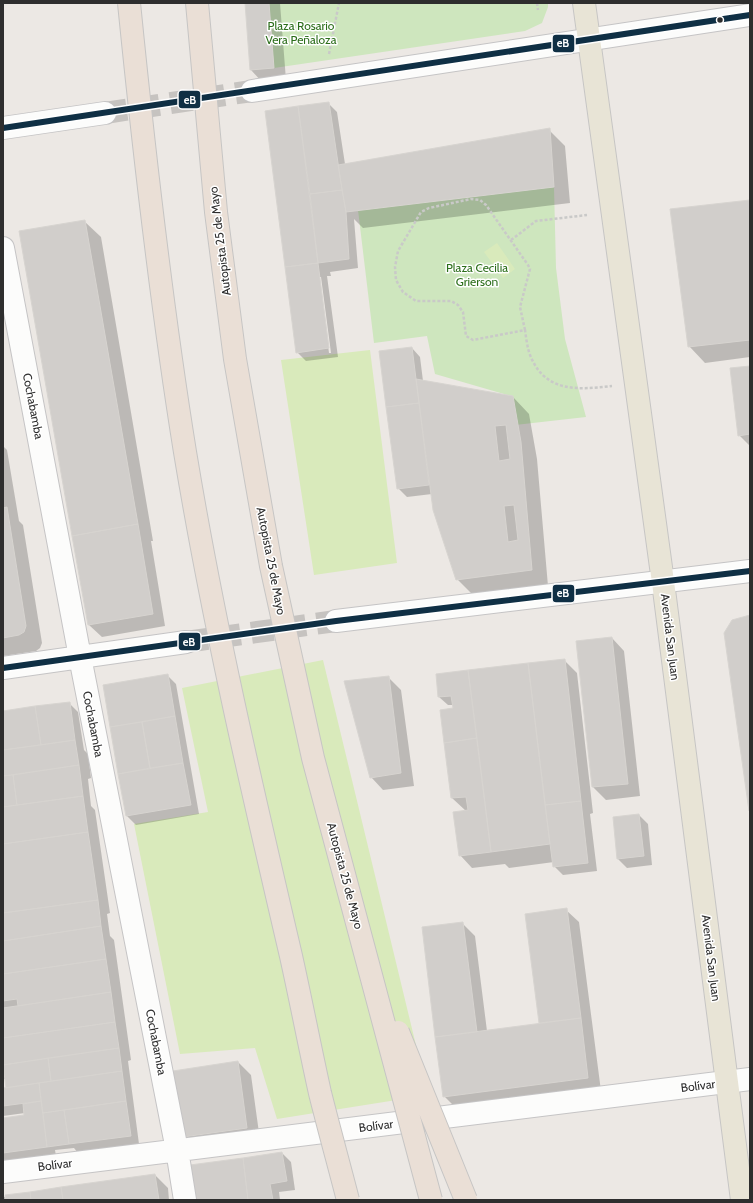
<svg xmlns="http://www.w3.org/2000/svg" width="753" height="1203" viewBox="0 0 753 1203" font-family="Cabin,sans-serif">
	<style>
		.green { fill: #cee6be }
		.pitch { fill: #d9eabb }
		.shadow { fill: #0003; fill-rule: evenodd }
		.building { fill: #d1cecb; stroke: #d7d4d0; fill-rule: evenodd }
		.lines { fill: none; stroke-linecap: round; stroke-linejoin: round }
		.minor-tunnel { stroke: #c6c3c0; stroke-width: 22; stroke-dasharray: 22 11; stroke-linecap: butt }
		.minor-casing { stroke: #c5c4c5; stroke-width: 24 }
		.primary-casing { stroke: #c6c5c4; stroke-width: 24 }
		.path { stroke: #c9c9c8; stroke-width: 2.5; stroke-dasharray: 3 2; stroke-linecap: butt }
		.minor { stroke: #fcfcfb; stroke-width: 22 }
		.primary { stroke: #e8e4d6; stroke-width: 22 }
		.motorway-bridge-casing { stroke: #c6c5c4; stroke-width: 24; stroke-linecap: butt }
		.motorway-bridge { stroke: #eadfd6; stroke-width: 22 }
		.bus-1-casing { stroke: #fff; stroke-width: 9 }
		.bus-1 { stroke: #0f2f44; stroke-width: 6 }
		.bus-dot { fill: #2e2e2e; stroke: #fff; stroke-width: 1.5 }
		.labels { text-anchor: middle; stroke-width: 3; stroke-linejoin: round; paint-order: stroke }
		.park-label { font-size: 12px; fill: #2c6e1b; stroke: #fff }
		.street-label { font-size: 12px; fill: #2e2e2e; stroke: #fff }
		.line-badge { stroke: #fff; stroke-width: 1.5 }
		.badge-label { font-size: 11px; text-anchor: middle; font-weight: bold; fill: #fff }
	</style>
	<rect width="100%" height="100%" fill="#ece8e4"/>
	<path class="green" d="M269,3H548V7L542,23L525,31L274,68Z
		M554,187L556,268L565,339L586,417L515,425L511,396L435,374L427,336L374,343L358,210Z"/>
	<path class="pitch" d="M497,243L515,269L503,278L484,252Z
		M370,350L397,563L314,575L281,360Z
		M323,660L428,1095L277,1119L255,1048L180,1054L134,824L208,812L182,688Z"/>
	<path class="shadow" d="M246,3H280L286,80L263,83L251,70Z
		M328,103L337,112L345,164L549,130L565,146L570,203L363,228L354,219L358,268L330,272L331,276H327L338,357L306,361L297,352L266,111ZM319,277H321L331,353H329Z
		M750,201V357L705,363L689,346Z
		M84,221L101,237L153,541H151L165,626L102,637L89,625Z
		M412,348L420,357L423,381L513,397L529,414L537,459L548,586L474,596L457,579L432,494L407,497L398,488Z
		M750,367V446L739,435Z
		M3,443V446L7,450L19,521L23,525L42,643L40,648L36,651L3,656Z
		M612,638L624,651L640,796L606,800L593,787L578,642Z
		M564,660L577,673L593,813L590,814L597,871L563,875L554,866V862L509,868L505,864L472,868L460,855L466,811L452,798L453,705H448L439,697Z
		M167,675L176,684L199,814L136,825L127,816L104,686Z
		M388,677L401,690L414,786L383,790L371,777Z
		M69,703L78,712L84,750L88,754L91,778L88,779L91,806L95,810L110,913L107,914L110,936L114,940L131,1060L128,1061L139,1144L78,1153L74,1148L55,1150L56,1156L3,1163V1119L26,1116L25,1113L3,1116V1089H7L6,1079H3V712Z
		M639,815L648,824L652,865L627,868L618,859L614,818Z
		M566,910L579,922L601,1091L457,1109L444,1096L462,923L475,936L487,1031L540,1024L526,915Z
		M238,1062L251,1075L260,1140L196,1149L184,1137Z
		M282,1153L291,1162L295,1190L279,1192L280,1200H195Z
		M155,1175L168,1188L169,1200H3V1197Z"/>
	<path class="building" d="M245,3H269L274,68L250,70Z
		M329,102L342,190L310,194L298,106Z
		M298,106L318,263L285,267L265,111Z
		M550,128L554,187L346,212L338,165Z
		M342,190L346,212L349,259L318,263L310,194Z
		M750,200V340L688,347L670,209Z
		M85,220L138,524L72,536L19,231Z
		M318,263L329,348L296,353L285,267Z
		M412,347L419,403L386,407L379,351Z
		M750,366V434L738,436L730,368Z
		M416,379L513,396L521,442L532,570L456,580L433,510ZM506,425L510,459L499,461L495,426ZM514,505L518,540L508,542L504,506Z
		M419,403L429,485L397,489L386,407Z
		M7,507L26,626L24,632L19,635L3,638V508Z
		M138,524L153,614L88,625L72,536Z
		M750,615V811H749L724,633L732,620Z
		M612,637L628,784L592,787L576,641Z
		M565,659L581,801L545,805L528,663Z
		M528,663L550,844L491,852L468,670Z
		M468,670L477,738L444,743L440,710L453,708L451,696L438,697L436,674Z
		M168,674L175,716L110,727L103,685Z
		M389,676L401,773L370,778L344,681Z
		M70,702L75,740L41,745L35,706Z
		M35,706L41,745L3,750V711Z
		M175,716L183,763L150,768L142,722Z
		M142,722L150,768L118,774L110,727Z
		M477,738L491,852L459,856L453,812L468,810L466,797L451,798L444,743Z
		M75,740L79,765L3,776V750Z
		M183,763L191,805L126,816L118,774Z
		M79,765L83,796L17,805L13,775Z
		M13,775L17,805L3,807V776Z
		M83,796L88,832L3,844V807Z
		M581,801L588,863L553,867L545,805Z
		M639,814L644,856L617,859L613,817Z
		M88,832L98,900L3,913V844Z
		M98,900L101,926L3,941V913Z
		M567,908L581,1018L539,1023L525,914Z
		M463,922L477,1032L435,1037L422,927Z
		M101,926L106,959L3,974V941Z
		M106,959L111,992L18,1006L17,999L3,1001V974Z
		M111,992L115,1022L3,1038V1008Z
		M581,1018L588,1078L443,1097L435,1037Z
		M115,1022L119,1048L3,1065V1038Z
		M119,1048L122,1071L51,1081L48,1058Z
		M48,1058L51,1081L6,1088L3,1065Z
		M238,1061L247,1128L183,1137L173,1071Z
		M122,1071L126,1101L43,1113L39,1083Z
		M39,1083L41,1101L3,1106V1088Z
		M41,1101L47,1147L3,1153V1118L24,1115L23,1104Z
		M126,1101L131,1136L69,1144L64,1110Z
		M64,1110L69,1144L47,1147L43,1113Z
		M282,1152L287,1181L270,1184L273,1200H248L243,1158Z
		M243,1158L248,1200H194L190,1165Z
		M155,1174L159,1200H63L61,1187Z
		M61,1187L63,1200H31L30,1192Z
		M30,1192L31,1200H6L5,1195Z"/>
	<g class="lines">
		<path class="minor-tunnel" d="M105,113L252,91
			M186,642L336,621"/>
		<g class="minor-casing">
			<path id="minor" d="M252,91L750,15
				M3,128L105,113
				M3,248L80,657L177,1150L185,1200
				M336,621L750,571
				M3,668L186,642
				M3,1172L750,1079"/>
		</g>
		<g class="primary-casing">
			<path id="primary" d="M584,3L663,582L742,1200"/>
		</g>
		<path class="path" d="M537,3L538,10
			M329,54L339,3
			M511,240L536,221L587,215
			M525,330L520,307L530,269L528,265L486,205L480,200L471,199L429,208L421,212L398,251L395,267L396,280L403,292L416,301H451L458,305L463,312L466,336L473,340L525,330C526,337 527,345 529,352C543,393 577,390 612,386"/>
		<use href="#minor" class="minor"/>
		<use href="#primary" class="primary"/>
		<g class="motorway-bridge-casing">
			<path id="motorway-bridge" d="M129,3C144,153 161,303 185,452C213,622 252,789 291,956C301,1001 310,1048 320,1093C329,1129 339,1165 348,1200
				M197,3L216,212L235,359L271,566L313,758L431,1200
				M398,1032L466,1200"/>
		</g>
		<use href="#motorway-bridge" class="motorway-bridge"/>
		<g class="bus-1-casing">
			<path id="bus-1" d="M3,128L750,15
				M3,668L336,621L750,571"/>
		</g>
		<use href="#bus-1" class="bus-1"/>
	</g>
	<circle class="bus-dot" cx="720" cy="20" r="3.5"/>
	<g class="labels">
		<g class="park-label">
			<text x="301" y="30">Plaza Rosario<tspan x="301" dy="14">Vera Peñaloza</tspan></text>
			<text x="477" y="272">Plaza Cecilia<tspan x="477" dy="14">Grierson</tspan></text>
		</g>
		<g class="street-label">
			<text transform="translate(220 241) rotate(-97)" y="4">Autopista 25 de Mayo</text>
			<text transform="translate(33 406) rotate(79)" y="4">Cochabamba</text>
			<text transform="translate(271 561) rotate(79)" y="4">Autopista 25 de Mayo</text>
			<text transform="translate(670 637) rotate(83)" y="4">Avenida San Juan</text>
			<text transform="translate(93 724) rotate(79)" y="4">Cochabamba</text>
			<text transform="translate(345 876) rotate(75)" y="4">Autopista 25 de Mayo</text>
			<text transform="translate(711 958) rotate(83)" y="4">Avenida San Juan</text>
			<text transform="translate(156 1042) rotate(79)" y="4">Cochabamba</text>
			<text transform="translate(698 1086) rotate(-7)" y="4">Bolívar</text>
			<text transform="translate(376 1126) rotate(-7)" y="4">Bolívar</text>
			<text transform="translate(55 1165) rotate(-7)" y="4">Bolívar</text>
		</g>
	</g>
	<g class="line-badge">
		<rect x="552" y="34" width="23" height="19" rx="4" fill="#0f2f44"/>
		<rect x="178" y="90" width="23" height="19" rx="4" fill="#0f2f44"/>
		<rect x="552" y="584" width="23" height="19" rx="4" fill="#0f2f44"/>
		<rect x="178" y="632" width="23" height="19" rx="4" fill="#0f2f44"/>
	</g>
	<g class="badge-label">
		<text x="563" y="47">eB</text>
		<text x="190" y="104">eB</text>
		<text x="563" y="597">eB</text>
		<text x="189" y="646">eB</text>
	</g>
	<rect width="753" height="1203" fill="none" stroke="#2e2e2e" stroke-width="8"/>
</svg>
